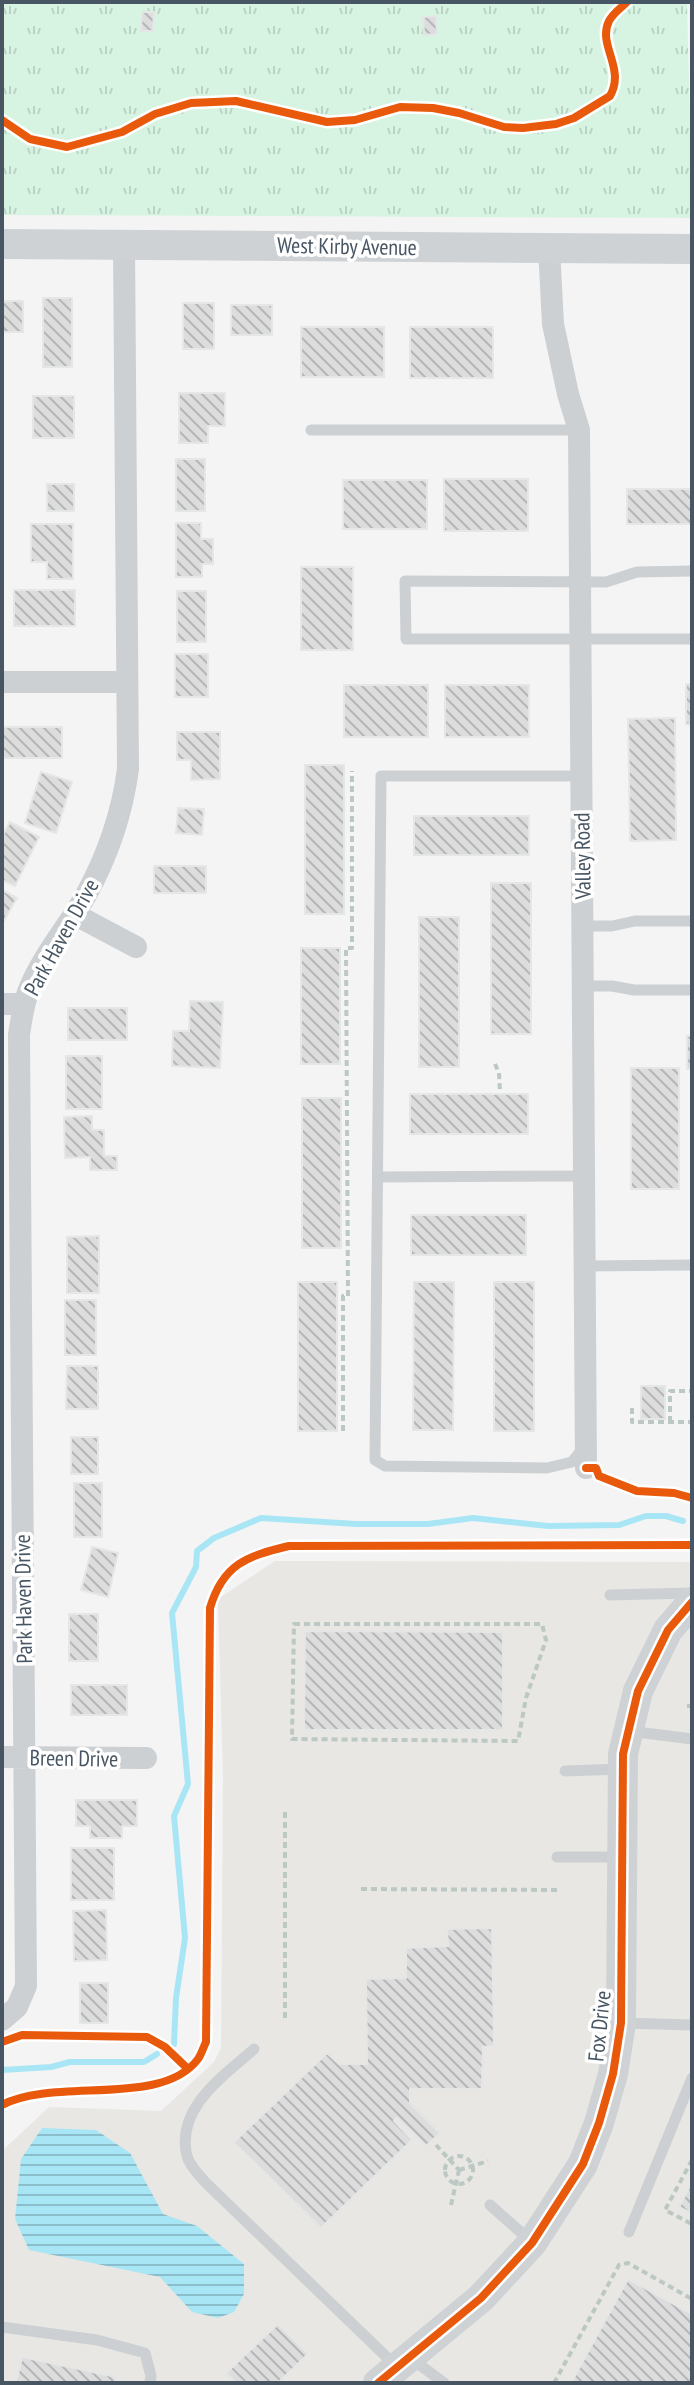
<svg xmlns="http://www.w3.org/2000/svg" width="694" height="2385" viewBox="0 0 694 2385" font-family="'PT Sans Narrow',sans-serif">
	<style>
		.commercial { fill: #e8e7e3 }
		.park { fill: url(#park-tufts) }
		.water { fill: url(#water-rules) }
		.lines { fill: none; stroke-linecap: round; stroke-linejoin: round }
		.stream { stroke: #a9e6f5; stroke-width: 6 }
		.building { fill: url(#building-back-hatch); stroke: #e5e6e6; stroke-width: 2 }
		.path { stroke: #bbc8c4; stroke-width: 4; stroke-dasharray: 6 4; stroke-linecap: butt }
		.lane { stroke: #cdd0d3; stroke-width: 11 }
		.street { stroke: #cdd0d3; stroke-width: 22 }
		.secondary { stroke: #cfd2d5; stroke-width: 30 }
		.cycleway-casing { stroke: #fff; stroke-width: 13 }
		.cycleway { stroke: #e8590c; stroke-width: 8 }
		.labels { text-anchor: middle; stroke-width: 7; stroke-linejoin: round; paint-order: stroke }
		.street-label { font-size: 22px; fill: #485663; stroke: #fff }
	</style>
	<defs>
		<pattern id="park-tufts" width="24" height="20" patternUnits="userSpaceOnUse" patternTransform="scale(2)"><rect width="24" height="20" fill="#d7f4e2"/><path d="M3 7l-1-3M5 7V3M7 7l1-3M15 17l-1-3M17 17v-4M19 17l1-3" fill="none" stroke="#bad3c5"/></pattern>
		<pattern id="water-rules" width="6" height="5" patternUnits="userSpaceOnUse" patternTransform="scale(2)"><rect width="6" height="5" fill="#a9e6f5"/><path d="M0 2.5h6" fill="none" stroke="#8cbdca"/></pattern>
		<pattern id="building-back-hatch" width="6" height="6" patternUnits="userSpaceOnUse" patternTransform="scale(2)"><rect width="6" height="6" fill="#ddddde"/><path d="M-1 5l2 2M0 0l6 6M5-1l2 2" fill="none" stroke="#b5b6b8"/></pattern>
	</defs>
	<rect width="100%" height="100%" fill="#f4f4f4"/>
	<path class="commercial" d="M275,1561L692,1562V2383H2V2151L49,2107L161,2111L214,2062L221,2048L223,1778L218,1599Z"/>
	<path class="park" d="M2,2H687L692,218L2,215Z"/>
	<path class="water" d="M42,2128L96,2130L130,2153L163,2214L197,2226L244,2264V2294L234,2312L218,2318L192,2312L160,2277L29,2250L15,2219L21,2159Z"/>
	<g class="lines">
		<path class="stream" d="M174,2044L176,1998L185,1938L174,1816L188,1784L172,1613L196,1567L197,1551L214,1538L261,1518L356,1524H428L473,1518L548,1526L619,1525L646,1516H666L683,1521
			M2,2070L51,2067L70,2062H144L157,2054"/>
	</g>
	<path class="building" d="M142,12H154L153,31H141Z
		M436,16L437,34L424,35L423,17Z
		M43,298H72V367H43Z
		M2,301H23V332H2Z
		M183,303H214V349H183Z
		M231,305H272V335H231Z
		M301,327H384V377H301Z
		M410,327H493V378H410Z
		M179,393H225V426H208V443H179Z
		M33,396H74V438H33Z
		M176,459H205V511H176Z
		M444,479H528V531H444Z
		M343,480H427V529H343Z
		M47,484H74V511H47Z
		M627,489H692V524H627Z
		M176,523H201V539H213V564H202V577H176Z
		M31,524H73V579H47V562H31Z
		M301,567H353V650H301Z
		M14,590H75V626H14Z
		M177,591H206V642H177Z
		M175,654H208V697H175Z
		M686,684H692V725L686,724Z
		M344,685H428V737H344Z
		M445,685H529V737H445Z
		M675,718L676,840L630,841L628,719Z
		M2,727H62V758H2Z
		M177,732H220V779L191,780V760H177Z
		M305,765H344V914H305Z
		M41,772L72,782L56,833L25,823Z
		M178,808L204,809L202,835L176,833Z
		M414,816H529V855H414Z
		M10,822L39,837L15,886L2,880V837Z
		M154,866H206V893H154Z
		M491,883H531V1034H491Z
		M2,890L17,898L2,924Z
		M419,917H459V1067H419Z
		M301,948H340V1064H301Z
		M190,1001L223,1002L220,1068L172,1066L173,1031H189Z
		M68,1008H127V1040H68Z
		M687,1036H692V1069H687Z
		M66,1056H102V1109H66Z
		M631,1068H679V1189H631Z
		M410,1094H528V1134H410Z
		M302,1098H341V1248H302Z
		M92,1116V1130H104V1156H117V1170H90V1157L65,1158L64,1117Z
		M411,1215H526V1255H411Z
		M99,1236V1293H67V1237Z
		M298,1282H337V1431H298Z
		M414,1282H454L453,1430H413Z
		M494,1282H534V1431H494Z
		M65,1300H96V1355H65Z
		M67,1366H98V1409H66Z
		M641,1386H665V1419H641Z
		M71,1437H98V1474H71Z
		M74,1483H102V1537H74Z
		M92,1547L118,1553L108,1597L81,1590Z
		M69,1614H98V1661H69Z
		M305,1631L503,1632V1730H304Z
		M71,1685H127V1715H71Z
		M76,1800H137V1826H122V1838H90V1826H76Z
		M71,1848H114V1900H71Z
		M106,1910L107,1960L74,1961L73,1911Z
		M492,1928L494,2046L483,2047L482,2089H410V2103L440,2133L426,2146L397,2118L394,2121L412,2140L321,2228L234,2142L327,2053L339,2064H367L366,1979L406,1978V1948L448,1946L447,1929Z
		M80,1983H108V2023H80Z
		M692,2182V2214L679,2207Z
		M628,2279L692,2314V2383H571Z
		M278,2324L308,2354L278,2383H236L226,2373Z
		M22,2357L116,2377L114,2383H16Z"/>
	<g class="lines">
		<path class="path" d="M495,1064L499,1073L500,1093
			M632,1408V1422H692
			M670,1422V1391H692
			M343,1431V1296H348L346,948H352V771
			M294,1624H542L546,1640L526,1698L518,1741L292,1739Z
			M687,1706H692
			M361,1889L561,1890
			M285,2018V1809
			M436,2145L459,2170
			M445 2170a14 14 0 1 1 28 0a14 14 0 1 1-28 0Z
			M692,2160L665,2210L692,2224
			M459,2170L488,2161
			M451,2205L459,2170
			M554,2383L619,2265L628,2263L692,2299"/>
		<path class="lane" d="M311,430H579
			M692,571L637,572L606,582L405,581L406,639H692
			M581,776H381L375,1460L385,1466L547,1468L572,1462L584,1447
			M583,926H612L635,921H692
			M584,986H612L634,990H692
			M379,1177L585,1176
			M585,1266L692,1265
			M610,1595L692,1593
			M629,1731L692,1739
			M565,1771L622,1769
			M557,1857H620
			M622,2023L692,2025
			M254,2049C224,2076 175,2108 187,2156C189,2165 199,2175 205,2182L397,2367
			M490,2205L532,2242
			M629,2232L692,2078
			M2,2327L97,2340L145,2353L151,2376L150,2383
			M412,2359L444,2383"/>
		<path class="street" d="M549,248L553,324L568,394L579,430L586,1468
			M2,682H126
			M74,914L136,947
			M2,1004H24
			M2,1757L146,1758
			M2,2020L17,2007L26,1986L19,1035C21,1021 23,1006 28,992C41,958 66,929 85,897C107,857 122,815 128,769L124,245"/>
		<path class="secondary" d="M2,244L692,249
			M378,2383L481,2298L532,2243L583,2164L599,2123L613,2074L621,2023L623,1754L638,1691L668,1630L692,1602"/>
		<g class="cycleway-casing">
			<path id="cycleway" d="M2,120L30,139L67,147L122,132L155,114L191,103L236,101L327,122L355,120L400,107L433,108L459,113L504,127L523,128L556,124L574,118L610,96C626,68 597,45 609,21C613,13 621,8 627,2
				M586,1468H596L599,1476L637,1491L674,1493L692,1498
				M2,2042L22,2035L147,2037L165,2047L187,2068
				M2,2105C55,2077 162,2108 198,2059C201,2055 203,2048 206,2042L210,1608C223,1564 247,1556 289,1546L692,1545
				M378,2383L481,2298L532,2243L583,2164L599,2123L613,2074L621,2023L623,1754L638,1691L668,1630L692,1602"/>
		</g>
		<use href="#cycleway" class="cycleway"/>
	</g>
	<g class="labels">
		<g class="street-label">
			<text transform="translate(347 246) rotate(1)" y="8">West Kirby Avenue</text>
			<text transform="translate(582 856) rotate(-91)" y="8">Valley Road</text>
			<text transform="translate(61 937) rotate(-61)" y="8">Park Haven Drive</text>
			<text transform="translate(23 1599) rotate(-91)" y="8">Park Haven Drive</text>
			<text transform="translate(74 1758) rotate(1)" y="8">Breen Drive</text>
			<text transform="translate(599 2026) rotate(-84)" y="8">Fox Drive</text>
		</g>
	</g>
	<rect width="694" height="2385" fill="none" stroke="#485663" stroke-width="8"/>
</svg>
